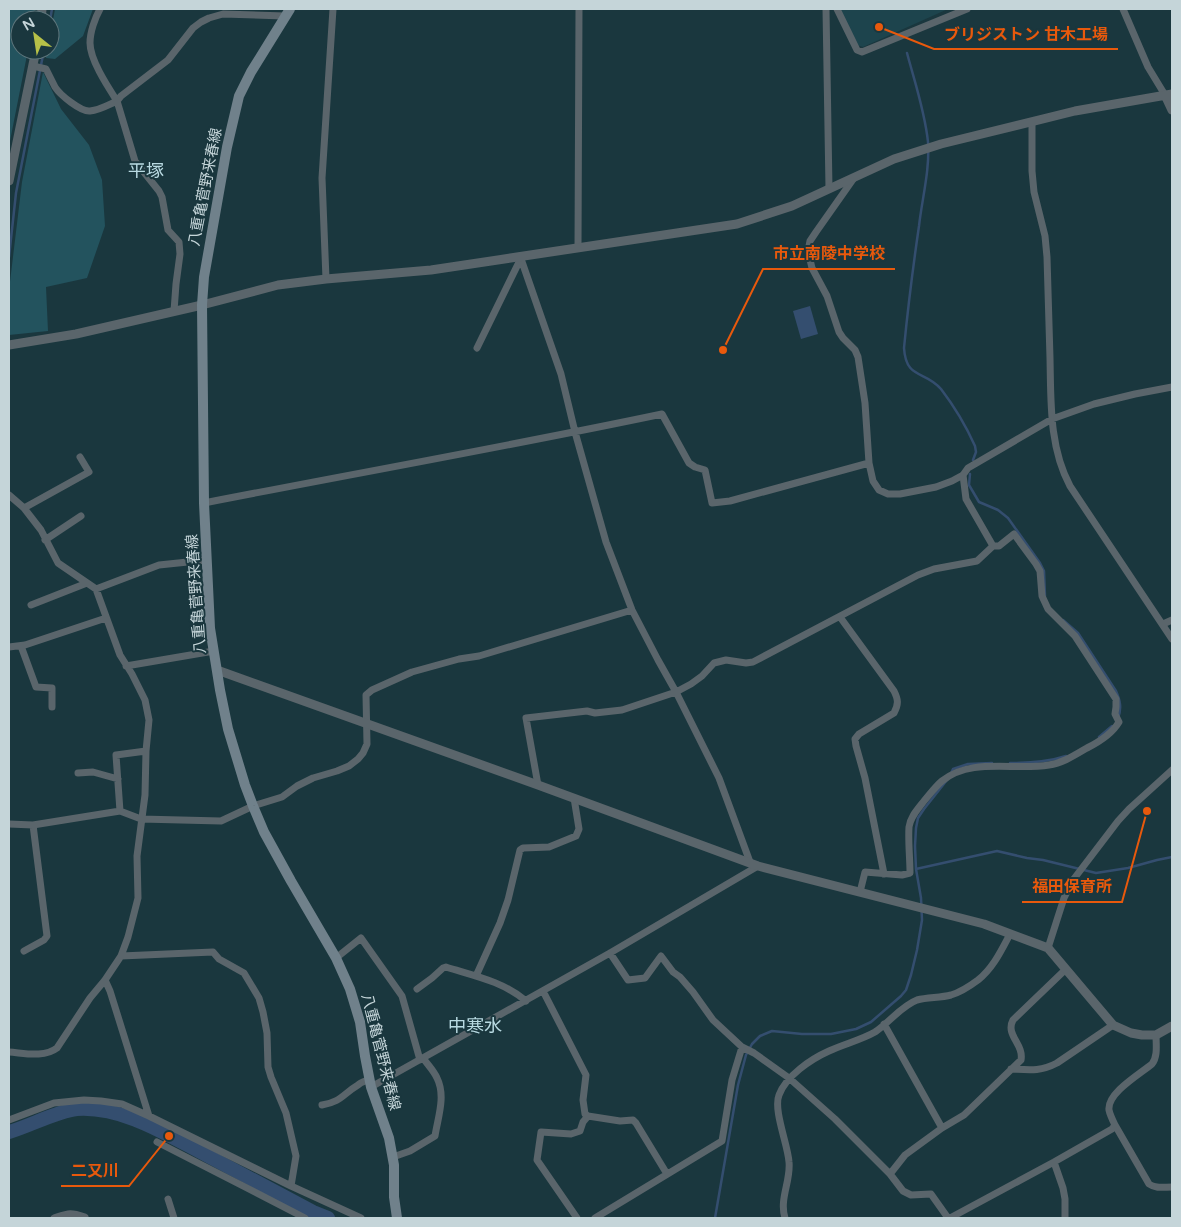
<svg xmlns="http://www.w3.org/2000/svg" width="1181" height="1227" viewBox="0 0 1181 1227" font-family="'Varela Round','Noto Sans JP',sans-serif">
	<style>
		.built { fill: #1d444d }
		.green { fill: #23535e }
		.water { fill: #344e6f }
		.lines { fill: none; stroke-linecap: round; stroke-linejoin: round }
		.stream { stroke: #344e6f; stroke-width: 2.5 }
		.river { stroke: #344e6f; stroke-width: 14 }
		.minor { stroke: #5a656b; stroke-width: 7 }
		.tertiary { stroke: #5a656b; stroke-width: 9 }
		.secondary { stroke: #70818b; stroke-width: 10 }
		.labels { text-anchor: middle; stroke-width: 4; stroke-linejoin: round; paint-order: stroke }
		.street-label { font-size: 15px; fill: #c5d5d9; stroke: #1a373e }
		.quarter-label { font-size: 18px; fill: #b9dae2; stroke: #1a373e }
		.leader { fill: none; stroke: #e8590c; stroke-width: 2 }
		.callout-dot { fill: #e8590c; stroke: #1a373e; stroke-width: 2 }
		.callout-label { font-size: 16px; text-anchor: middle; font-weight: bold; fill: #e8590c; stroke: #1a373e; stroke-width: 4; stroke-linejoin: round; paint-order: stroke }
	</style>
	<rect width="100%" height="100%" fill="#1a373e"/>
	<path class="built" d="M840,9H948L863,47L857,45Z"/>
	<path class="green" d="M9,9H35L33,20H20V50H28L9,146Z
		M55,9H93L83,36L55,59L46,58L47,50H50V36Z
		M43,72L61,109L89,145L102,180L105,226L87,278L46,287L48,331L9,335V290L22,182Z"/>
	<path class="water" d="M810,306L818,334L801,339L793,311Z"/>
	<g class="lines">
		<path class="stream" d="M50,20L52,9
			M907,53C915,83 925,112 928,142C930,170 922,199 919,226C913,267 908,307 904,348C906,380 925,370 941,389C954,406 966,426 975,446L976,452L973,460
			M9,257L16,193L44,50
			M970,474L969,485L979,502L998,510L1008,518L1040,563L1044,571L1045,596
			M1063,620L1078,633L1116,691C1120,700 1122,708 1118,718
			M1099,737L1112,726
			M1010,763C1030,763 1048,762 1066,756
			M951,773L953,769L968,764L992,763
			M916,869L997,851L1027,858L1043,860L1096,873L1128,868L1157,860L1172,857
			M715,1218L738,1085L746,1055L752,1044L760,1036L772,1031L802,1034H831L856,1029L871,1022L901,996L906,990L911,975L917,950L922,920L921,898L916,869L915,846L916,828L918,818L924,809L947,780"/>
		<path class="river" d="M9,1132C30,1126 57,1111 77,1109C124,1106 169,1136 208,1156C243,1175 278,1193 313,1212L328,1218"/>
		<path class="minor" d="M826,9L829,189
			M837,9L857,50L862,52L967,9
			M1123,9L1148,67L1165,95
			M33,66L46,69C49,75 52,81 55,87C60,95 81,112 90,111C100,110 108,105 117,101C108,87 90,60 90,43C90,32 95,18 100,9
			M1032,122V171L1034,192L1045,236L1047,257C1048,291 1049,324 1050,358C1051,401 1049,447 1070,486L1172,639
			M854,178L816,232L810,241L808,251L812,268L827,296L839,332L843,338L855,350L858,357L865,403L869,463L873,481L879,490L888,494H900L936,487L952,481L963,475L968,468L1052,419L1094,404L1135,394L1172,387
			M578,248L579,9
			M520,256L561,374L575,432L606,542L632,610L658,660L676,692L719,778L750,862
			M326,279L322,178L333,9
			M174,311L176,284L180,254L179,242L168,230L162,197L159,191L135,161L117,101L121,96L168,60L193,28L201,22L209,18L223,14L285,16
			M477,348L521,258
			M9,495L24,508L41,530L58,563L96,589L120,655L132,674L145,700L149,720L146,751L145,795L137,856L138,898L128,937L121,956L105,980L90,998L57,1048C44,1058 24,1053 9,1052
			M204,503C357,473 510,446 662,414L689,463L695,467L705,470L712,503L730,501L869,463
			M24,508L89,472L80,457
			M45,540L81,516
			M96,589L159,565L207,560
			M31,605L87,583
			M840,617L894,691C898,699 899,704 894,713L859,734L855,739L856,746L865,778L884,874
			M1163,624L1172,620
			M21,646L36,687L52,688V707
			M9,647L25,645L106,618
			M126,666L214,651
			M78,773L93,772L118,779
			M538,785L526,718L587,711L595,713L622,710L676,692L691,684L702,676L714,663L726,660L746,663L753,662L918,575L934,569L977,561L993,546L966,499L963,475
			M120,811L116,755L146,751
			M9,824L33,825L120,811L141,819L221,821L253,806L282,797L297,786L313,778L337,771L349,766L358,759L363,753L367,744L366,695L372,690L412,672L459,659L479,656L632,610
			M860,892L865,872L902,875L910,873C910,858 908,842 909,827C910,817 918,809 924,801C930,794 935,787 942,781C971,757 1014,771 1049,765C1063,763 1075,755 1087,748C1099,742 1112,734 1119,722L1115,714L1116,707V699L1075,636L1048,609L1042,596L1040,571L1036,564L1014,534L999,546H993
			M1048,948L1064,898L1073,880L1118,821L1129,809L1172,770
			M24,951L44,940L47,936L33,825
			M610,953L628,980L645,978L661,956L673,972L680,977L693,992L713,1020L742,1047L754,1053L789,1078L835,1119L890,1174L903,1191L911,1195L931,1194L948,1218
			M121,956L213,952L219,959L244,973L259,998L263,1012L267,1033L268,1067L271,1077L286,1113L296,1156L291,1186
			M336,958L361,938L402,996L420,1060
			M476,976L500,923L508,900L520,850L523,848L549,847L576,836L579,829L574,798
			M105,980L110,991L149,1116L291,1186L361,1218
			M417,989L432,978L443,968L446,967C475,976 502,981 526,1001
			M543,991L586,1075L583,1100L585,1114L588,1116L620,1121L633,1120L636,1123L667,1174
			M884,1024L942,1128
			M1011,1069C1029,1070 1040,1072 1057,1063L1113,1025
			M371,1087L610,953L758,866
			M322,1105C341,1102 343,1094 358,1085C361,1082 366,1081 370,1079
			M9,1120L54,1103L84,1100L101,1101L122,1104L149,1116
			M1115,1125L1149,1184C1156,1189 1164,1187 1172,1187
			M157,1142L245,1187L305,1218
			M393,1157L410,1151L435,1136C438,1117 446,1096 437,1078C434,1071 428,1065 423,1058
			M1054,1162L1063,1188L1065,1199V1218
			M890,1174L905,1155L942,1128L964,1115L1021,1060C1024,1044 1005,1035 1013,1020L1066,969
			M168,1199L174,1218
			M54,1218C69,1213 70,1212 85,1217
			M577,1218L537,1160L541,1132L571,1134L580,1131L583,1122L588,1116
			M595,1218L722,1141L732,1080L742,1047
			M785,1218C779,1199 791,1181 789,1162C788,1145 773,1110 779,1095C786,1076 811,1059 829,1051C844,1044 861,1040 875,1032C889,1023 901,1006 917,1000C928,997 940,998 951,995C961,992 970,986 978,980C993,968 1001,951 1010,934
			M950,1218L1054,1162L1112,1129L1115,1125C1113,1121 1110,1115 1109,1110C1107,1093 1140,1074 1152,1064C1158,1056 1156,1045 1156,1035"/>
		<path class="tertiary" d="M41,20L42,9
			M1165,95L1172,110
			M9,181L36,50
			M9,345L76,334L202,305L278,285L326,279L431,270L737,224L792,206L894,159L941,144L1075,111L1172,94
			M217,670L538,785L758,866L984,924L1048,948L1113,1025L1131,1033L1142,1035H1156L1172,1026"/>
		<path class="secondary" d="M290,9L251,72L239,96L227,147L204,277L202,305L204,503L210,628L220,690L228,729L245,785L253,806L264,832L291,881L336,958L350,989L360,1022L365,1056L371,1087L389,1138L394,1165V1197L397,1218"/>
	</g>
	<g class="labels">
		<g class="street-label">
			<text transform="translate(205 187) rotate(-79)" y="5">八重亀菅野来春線</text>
			<text transform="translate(196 594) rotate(-94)" y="5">八重亀菅野来春線</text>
			<text transform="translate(381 1052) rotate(76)" y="5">八重亀菅野来春線</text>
		</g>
		<g class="quarter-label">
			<text x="146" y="177">平塚</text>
			<text x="475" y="1032">中寒水</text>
		</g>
	</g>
	<path class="leader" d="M879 27L934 49H1118M723 350L763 269H895M1147 811L1122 902H1022M169 1136L129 1186H61"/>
	<g class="callout-dot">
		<circle cx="879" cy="27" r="5"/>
		<circle cx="723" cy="350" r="5"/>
		<circle cx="1147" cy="811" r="5"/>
		<circle cx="169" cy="1136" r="5"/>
	</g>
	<g class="callout-label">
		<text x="1026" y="40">ブリジストン 甘木工場</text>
		<text x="829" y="259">市立南陵中学校</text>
		<text x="1072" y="892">福田保育所</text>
		<text x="95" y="1176">二又川</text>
	</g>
	<rect width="1181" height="1227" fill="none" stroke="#c5d5d9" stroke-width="20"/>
	<g transform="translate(35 35) rotate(330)"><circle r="24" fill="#1a373e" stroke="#5e767c"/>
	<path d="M0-4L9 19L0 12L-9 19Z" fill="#b7c148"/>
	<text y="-8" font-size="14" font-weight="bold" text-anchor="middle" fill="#c5d5d9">N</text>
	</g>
</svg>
